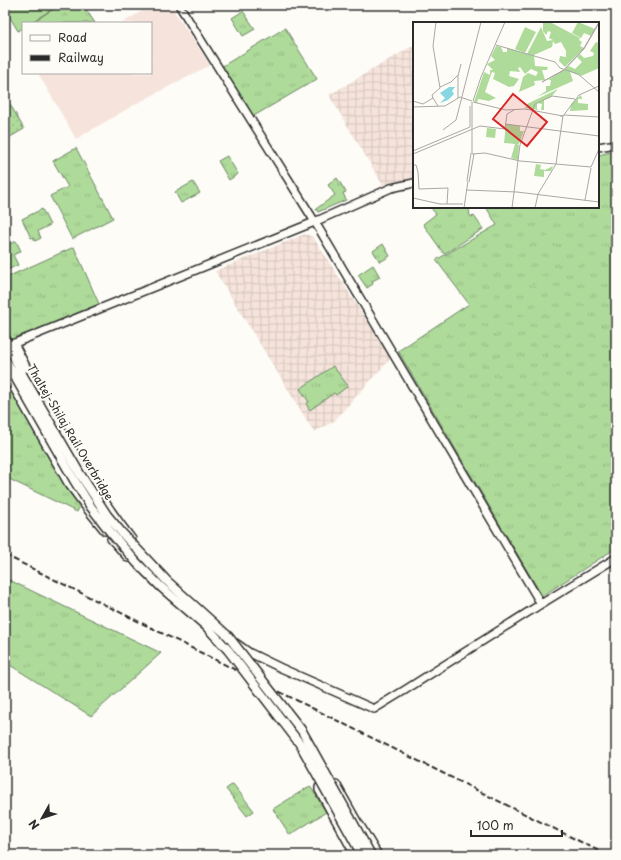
<svg xmlns="http://www.w3.org/2000/svg" width="621" height="860" viewBox="0 0 621 860" font-family="'Playpen Sans',sans-serif">
	<style>
		.built { fill: #f6e4dc }
		.industrial { fill: url(#industrial-grid) }
		.grass { fill: url(#grass-tufts); stroke: #6c8362 }
		.garden { fill: url(#garden-dots); stroke: #6c8362 }
		.pitch { fill: #aedb9a; stroke: #6c8362 }
		.lines { fill: none; stroke-linecap: round; stroke-linejoin: round }
		.tertiary-casing { stroke: #2b2b2b; stroke-width: 10 }
		.secondary-casing { stroke: #2b2b2b; stroke-width: 11 }
		.tertiary { stroke: #fdfcf7; stroke-width: 7 }
		.secondary { stroke: #fdfcf7; stroke-width: 8 }
		.rail { stroke: #2b2b2b; stroke-width: 2; stroke-dasharray: 6 3; stroke-linecap: butt }
		.secondary-bridge-casing { stroke: #2b2b2b; stroke-width: 11; stroke-linecap: butt }
		.secondary-bridge { stroke: #fdfcf7; stroke-width: 8 }
		.labels { text-anchor: middle; stroke-width: 4; stroke-linejoin: round; paint-order: stroke }
		.street-label { font-size: 11px; fill: #2b2b2b; stroke: #fdfcf7 }
		.inset-road { fill: none; stroke: #a9a8a5; stroke-width: 1 }
		.view { fill: #d62828; fill-opacity: 0.15; stroke: #d62828; stroke-width: 2 }
		.inset-edge { fill: none; stroke: #2b2b2b; stroke-width: 2 }
	</style>
	<defs>
		<pattern id="industrial-grid" width="8" height="8" patternUnits="userSpaceOnUse"><rect width="8" height="8" fill="#f6e4dc"/><path d="M0 4h8M4 0v8" fill="none" stroke="#d3c4bd"/></pattern>
		<pattern id="grass-tufts" width="24" height="20" patternUnits="userSpaceOnUse"><rect width="24" height="20" fill="#aedb9a"/><path d="M3 7l-1-3M5 7V3M7 7l1-3M15 17l-1-3M17 17v-4M19 17l1-3" fill="none" stroke="#96bc85"/></pattern>
		<pattern id="garden-dots" width="8" height="8" patternUnits="userSpaceOnUse"><rect width="8" height="8" fill="#aedb9a"/><path d="M2 2h.1M6 6h.1" fill="none" stroke="#96bc85" stroke-width="1.8" stroke-linecap="round"/></pattern>
	</defs>
	<rect width="100%" height="100%" fill="#fdfcf7"/>
	<filter id="ink" filterUnits="userSpaceOnUse"><feTurbulence type="fractalNoise" baseFrequency=".025" numOctaves="2"/><feDisplacementMap in="SourceGraphic" scale="8" xChannelSelector="R" yChannelSelector="G"/><feConvolveMatrix kernelMatrix="1 2 1 2 8 2 1 2 1" color-interpolation-filters="sRGB"/></filter>
	<g filter="url(#ink)">
		<path class="built" d="M152,5H170L210,65L134,105L76,139L38,73H151V23H122Z"/>
		<path class="industrial" d="M414,45V177L384,187L329,95Z
			M305,234L313,237L391,358L333,422L314,432L215,271Z"/>
		<path class="grass" d="M60,5H83L95,23H31Z
			M243,11L255,29L243,36L232,18Z
			M285,28L317,79L252,117L221,67Z
			M76,148L113,218L72,239L50,196L68,187L53,161Z
			M616,151V548L542,596L398,351L469,304L436,260L497,225L486,207H598V155Z
			M227,156L238,174L229,180L218,161Z
			M337,178L346,192L343,193L346,200L318,212L316,209L335,195L328,185Z
			M193,182L200,193L181,203L175,192Z
			M430,207H467L470,212L469,213L471,217L474,216L483,229L444,254L423,224L436,214Z
			M42,209L50,225L38,231L41,238L35,241L33,237L31,238L22,219Z
			M8,239L10,244L16,241L21,251L13,255L18,265L5,271V240Z
			M383,244L390,256L380,262L373,251Z
			M74,247L99,304L11,341L5,329V278Z
			M373,265L380,277L372,281L373,284L367,288L358,275Z
			M333,366L348,386L336,395L334,393L310,410L306,404L309,402L300,389Z
			M5,375L81,504L77,512L5,477Z
			M5,578L161,653L91,716L5,662Z
			M233,784L254,811L247,816L226,789Z
			M310,786L326,812L290,835L273,809Z"/>
		<path class="garden" d="M10,104L24,129L5,140V107Z"/>
		<path class="pitch" d="M5,5H59L30,23H23V28L18,31L5,9Z"/>
		<g class="lines">
			<g class="tertiary-casing">
				<path id="tertiary" d="M179,5L315,222L541,604
					M598,147L616,144
					M14,343C31,377 50,411 70,445C89,477 108,509 132,539
					M10,345L312,223L391,188L414,183
					M7,365L9,379L44,441L68,483L88,510L105,531
					M111,539L128,558
					M236,643L250,653L281,668L374,709L405,690L541,604L616,558
					M326,782L319,787V790L355,855
					M336,784L358,823
					M354,823H358L360,825L378,855"/>
			</g>
			<g class="secondary-casing">
				<path id="secondary" d="M5,338L22,374
					M5,359L15,377"/>
			</g>
			<use href="#tertiary" class="tertiary"/>
			<use href="#secondary" class="secondary"/>
			<path class="rail" d="M5,555L607,855"/>
			<g class="secondary-bridge-casing">
				<path id="secondary-bridge" d="M22,374L80,474L107,515L122,533L167,581L228,636L302,731L371,855
					M15,377L74,480L91,507L112,534L137,563L161,587L206,626L228,650L300,744L362,855"/>
			</g>
			<use href="#secondary-bridge" class="secondary-bridge"/>
		</g>
	</g>
	<g class="labels">
		<g class="street-label">
			<text transform="translate(70 432) rotate(59)" y="4">Thaltej-Shilaj Rail Overbridge</text>
		</g>
	</g>
	<g transform="translate(413 22)">
		<rect width="186" height="186" fill="#fdfcf7"/>
		<path d="M130,0H137L167,16L166,18L169,20L167,24L171,26L152,45L146,39L147,34L153,35V29L148,20L142,22L140,19L139,25L121,33L122,44L135,45L134,48H129L132,58L121,59L122,63L106,70L110,55L115,51L123,54L125,50L118,47L112,52L107,45L105,46L107,50L97,49L96,54L106,57L101,64L96,65L80,57L82,51L79,50L72,70L83,76L76,79L65,77L64,81L61,80L71,50L77,53V48H80L74,42L82,38L78,34L83,24L88,25L90,30H94V26L114,32L128,5L134,19L140,18L136,16L138,10L135,9L133,13L130,9ZM165,0L182,7L178,14L171,11L168,16L159,11ZM112,5L123,10L112,31L102,27ZM183,20L186,21V46L168,54L157,50L160,59L124,75L133,69V64H137L138,58H135L156,44L162,47L169,40L164,35L167,32L171,36L180,34L181,31L177,29ZM145,67L137,76L131,78V88H128L129,82L124,81V87L126,88L111,86L115,84L114,82ZM168,73L169,77H165V81L175,82V88L157,89L158,82ZM93,102L107,104V109H111L106,122H104L106,123L105,138L98,136L102,122L91,121ZM74,106L83,107L82,116L73,115Z" fill="#aedb9a"/>
		<path d="M123,142L128,143L127,147L132,148L140,144L138,149H131V155L121,154Z" fill="#aedb9a"/>
		<path d="M36,65H42L39,69L41,72L35,78L27,81L32,76L27,71Z" fill="#87d7e3"/>
		<path class="inset-road" d="M186,0L171,26L151,48L129,60L151,48L171,27L186,1M83,23L142,40L147,46L165,52L186,70M27,65L38,60L45,53M20,76L19,73L27,66L20,24L23,0M45,76V54L48,42M0,79L10,82L20,76L25,84M60,79L68,55L92,0M60,80L93,88L112,87L150,94L166,73L186,64M0,85L32,84L47,75L59,79M151,93L186,95M92,102L186,114M30,108L43,98L68,0M146,121L150,94H147M0,129L57,105V84M0,132L67,104L92,107L94,92L101,88M59,132L72,131L107,139L178,145M59,132V80M0,143H3L5,150L6,167L35,166L34,182M178,145L186,127M54,159L58,131M56,160L61,132M53,168L104,170L186,180M125,172L143,142L146,121M0,176L27,182H50M172,178L178,146M51,186L55,159M99,186L107,123L122,82L139,74L162,77M122,186L125,172"/>
		<path class="view" d="M100,72L134,100L114,124L80,97Z"/>
		<rect width="186" height="186" class="inset-edge"/>
	</g>
	<rect width="621" height="860" fill="none" stroke="#fdfcf7" stroke-width="20"/>
	<rect x="10" y="10" width="601" height="840" fill="none" stroke="#2b2b2b" stroke-width="1.5" filter="url(#ink)"/>
	<rect x="22" y="22" width="130" height="52" fill="#fdfcf7" stroke="#a9a8a5"/>
	<rect x="30" y="35" width="20" height="6" fill="#fdfcf7" stroke="#a9a8a5"/>
	<text x="58" y="42" font-size="12" fill="#2b2b2b">Road</text>
	<rect x="30" y="55" width="20" height="6" fill="#2b2b2b" stroke="#a9a8a5"/>
	<text x="58" y="62" font-size="12" fill="#2b2b2b">Railway</text>
	<g transform="translate(42 818) rotate(231)" stroke="#fdfcf7" stroke-width="3" paint-order="stroke">
	<path d="M0-3L7 15L0 10L-7 15Z" fill="#2b2b2b"/>
	<text y="-6" font-size="11" font-weight="bold" text-anchor="middle" fill="#2b2b2b">N</text>
	</g>
	<path d="M471 830v6h91v-6" fill="none" stroke="#2b2b2b" stroke-width="2"/>
	<text x="477" y="830" font-size="12" fill="#2b2b2b" stroke="#fdfcf7" stroke-width="3" paint-order="stroke">100 m</text>
</svg>
